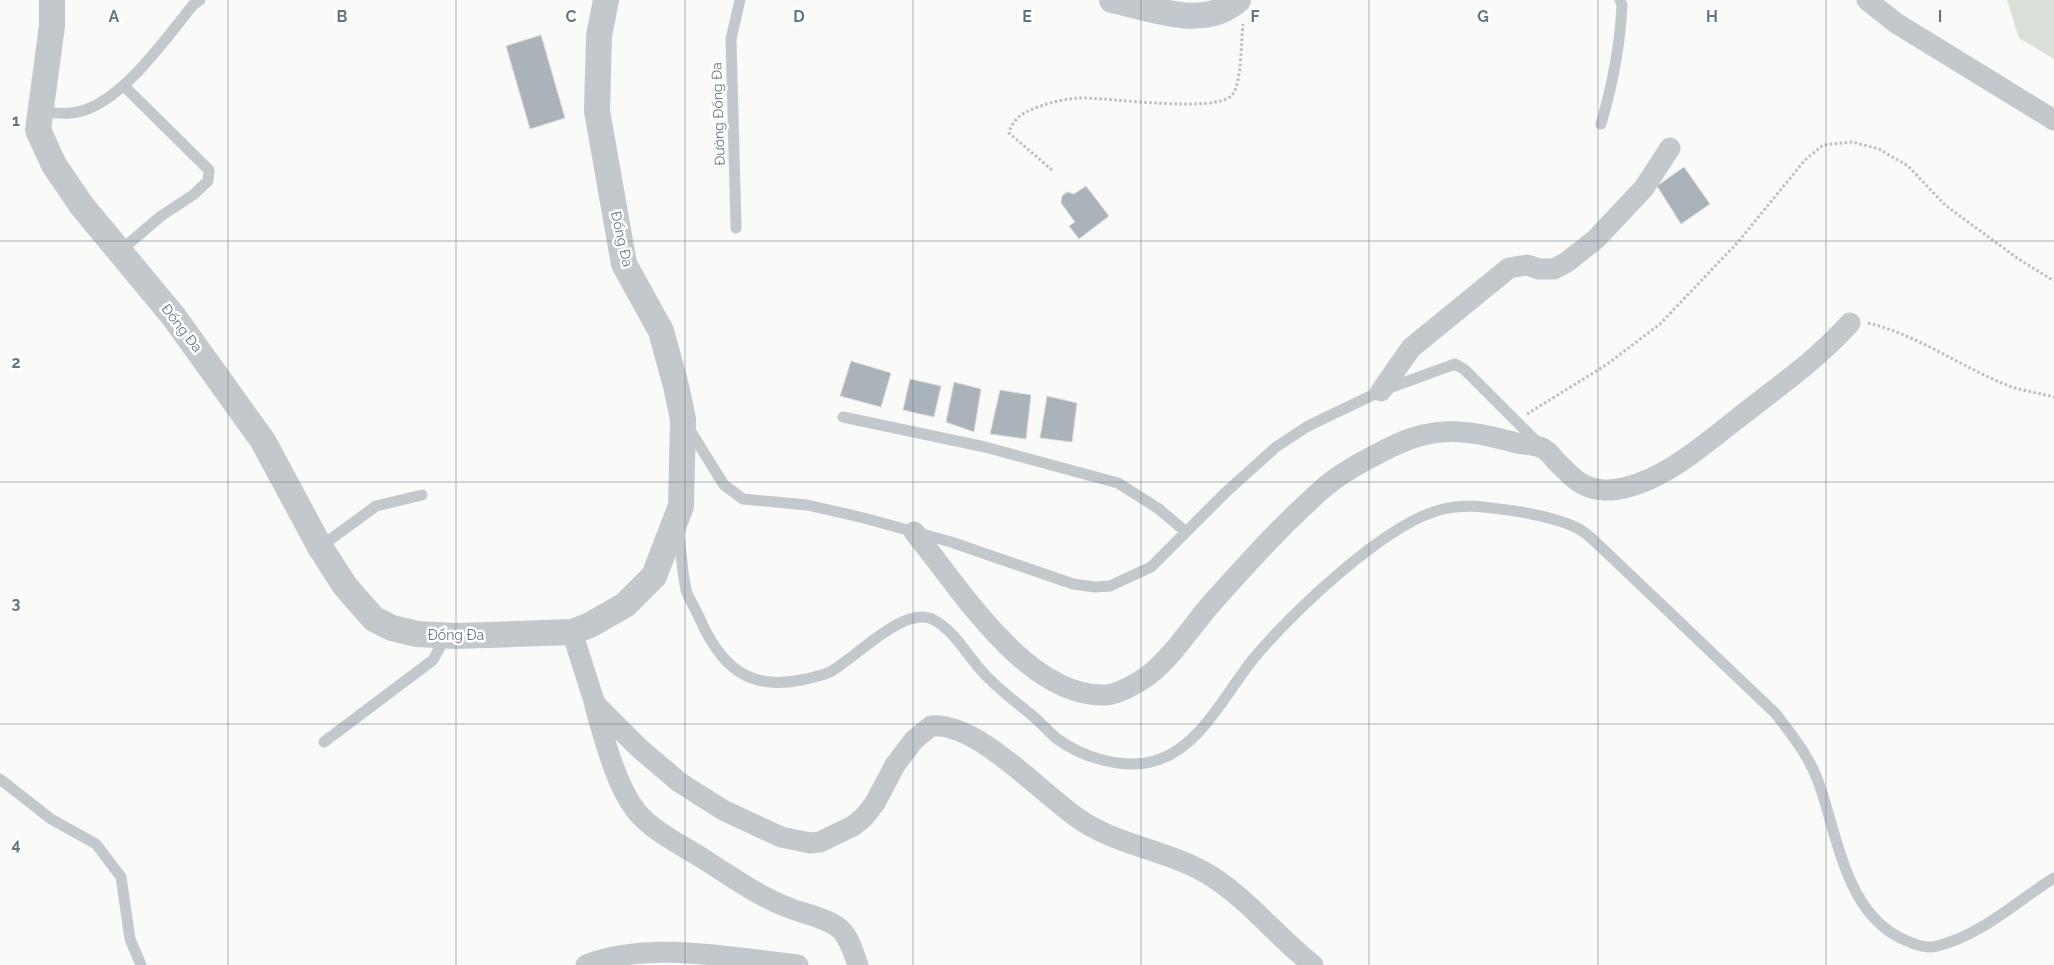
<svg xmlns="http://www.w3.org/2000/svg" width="2054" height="965" viewBox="0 0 2054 965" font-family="Raleway,sans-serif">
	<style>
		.green { fill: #dadfd7 }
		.building { fill: #aab3b9; stroke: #dcdcda }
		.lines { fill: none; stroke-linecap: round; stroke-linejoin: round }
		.path { stroke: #bbbfc2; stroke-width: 3; stroke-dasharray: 2.5 2.5; stroke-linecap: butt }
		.service { stroke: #c3c8cc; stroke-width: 11 }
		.minor { stroke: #c3c8cc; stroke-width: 21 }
		.tertiary { stroke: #c3c8cc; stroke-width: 26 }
		.grid { fill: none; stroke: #657683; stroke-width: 1; stroke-opacity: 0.55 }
		.labels { text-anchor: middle; stroke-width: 5; stroke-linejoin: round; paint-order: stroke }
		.street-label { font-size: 14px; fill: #657683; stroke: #fff }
		.grid-label { font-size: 16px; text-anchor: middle; font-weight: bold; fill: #657683; stroke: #fff; stroke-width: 5; stroke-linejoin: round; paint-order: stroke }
	</style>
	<rect width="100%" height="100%" fill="#fafaf8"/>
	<path class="green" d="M2007,0H2054V59L2019,38Z"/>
	<path class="building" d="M541,35L565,118L530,129L506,46Z
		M1684,167L1710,204L1681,224L1657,186Z
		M1086,186L1109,216L1079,239L1069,226L1075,222L1061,203L1062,196L1067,192L1074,194Z
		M851,361L891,373L881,407L840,396Z
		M910,379L941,386L934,417L903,410Z
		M954,382L981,389L974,432L946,422Z
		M1000,390L1031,395L1026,439L990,434Z
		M1047,396L1077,403L1072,442L1040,438Z"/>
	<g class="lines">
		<path class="path" d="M1052,170L1009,133C1013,118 1024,112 1038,107C1051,102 1065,99 1079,98C1108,97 1216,114 1232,95C1242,84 1241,40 1243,24
			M1868,323C1918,335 1961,367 2009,386C2023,391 2039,393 2054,397
			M1527,414L1606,365L1660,324L1738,242L1805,160L1823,145L1852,142L1879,149L1908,166L1945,205L2017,258L2054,281"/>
		<path class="service" d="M40,112C50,112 60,114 71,113C117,110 165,39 193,5L200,0
			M1601,124C1613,83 1620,48 1622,5L1620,0
			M736,228L731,39L740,0
			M120,251L161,216L193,195L208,181L209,170L124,86
			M843,417L985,447L1118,483L1159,509L1186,532
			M688,427L724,485L743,499L807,505L864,518L951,542L1073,584L1095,587L1110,586L1151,567L1226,492L1276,447L1308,426L1381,391L1455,364L1465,370L1539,444
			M678,530C681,549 682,570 686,590C689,599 695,608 699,617C720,665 747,691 801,680C811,678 821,676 830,672C856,658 904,604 934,620C953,630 966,653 980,669C996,688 1015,701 1034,717C1042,724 1048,731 1056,738C1081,757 1123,770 1154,761C1200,749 1226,692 1254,658C1292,613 1385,523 1443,509C1467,503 1490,508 1515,511C1533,514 1563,520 1579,529C1587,533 1595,542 1602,548L1776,714C1792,735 1809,756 1818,781C1838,835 1845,916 1907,941C1916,945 1927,949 1937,946C1980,936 2017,901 2054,878
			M320,547L376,506L422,495
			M324,742L433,660L446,636
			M0,779L51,819L96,844L121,877L130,939L141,965"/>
		<path class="minor" d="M1867,0L1896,23L2054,120
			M1381,391L1411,348L1509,268L1527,265L1539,269H1554L1567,262L1596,239L1644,188L1670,148
			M914,532C959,586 1026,698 1106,695C1119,694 1138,683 1149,675C1173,656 1191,627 1211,604C1245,566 1280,527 1318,493C1339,473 1367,459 1393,446C1436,425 1469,430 1513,442C1522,445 1534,444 1542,448C1547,450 1552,456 1555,460C1570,475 1581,489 1604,490C1619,491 1636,485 1650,479C1681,465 1710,440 1737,419C1776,388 1817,360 1850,323
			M572,632L595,704L639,748L679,782L723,810L781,837L810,843L820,842L853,826L864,817L875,803L895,765L914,740L931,726C979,722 1043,796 1082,821C1122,847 1171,851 1211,876C1249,900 1277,937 1313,965
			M595,706C604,738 616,786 637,812C654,832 680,844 702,858C729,875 756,895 787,907C803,914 825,917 839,928C850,937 853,953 858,965
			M586,965C649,940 732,958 798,965"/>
		<path class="tertiary" d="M52,0V26L38,130L54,165L82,206L174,317L263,441L320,547L345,586L374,619L392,628L417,634L456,636L572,632L590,625L625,605L654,576L681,506L683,419L676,386L661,331L624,264L597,111L599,36L606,0
			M1112,0C1151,8 1204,31 1238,0"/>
	</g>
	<path class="grid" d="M228,0V965M456,0V965M685,0V965M913,0V965M1141,0V965M1369,0V965M1598,0V965M1826,0V965M0,241H2054M0,482H2054M0,724H2054"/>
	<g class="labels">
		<g class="street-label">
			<text transform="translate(718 114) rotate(-92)" y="5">Đường Đống Đa</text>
			<text transform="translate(622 239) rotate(77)" y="5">Đống Đa</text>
			<text transform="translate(182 328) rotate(52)" y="5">Đống Đa</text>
			<text x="456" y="640">Đống Đa</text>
		</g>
	</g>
	<g class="grid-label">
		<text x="114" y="22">A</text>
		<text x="342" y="22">B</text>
		<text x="571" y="22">C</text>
		<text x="799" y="22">D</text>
		<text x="1027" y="22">E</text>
		<text x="1255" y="22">F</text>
		<text x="1483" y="22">G</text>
		<text x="1712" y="22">H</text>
		<text x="1940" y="22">I</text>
		<text x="16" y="126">1</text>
		<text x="16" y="368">2</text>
		<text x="16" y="609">3</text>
		<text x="16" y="850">4</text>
	</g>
</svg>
